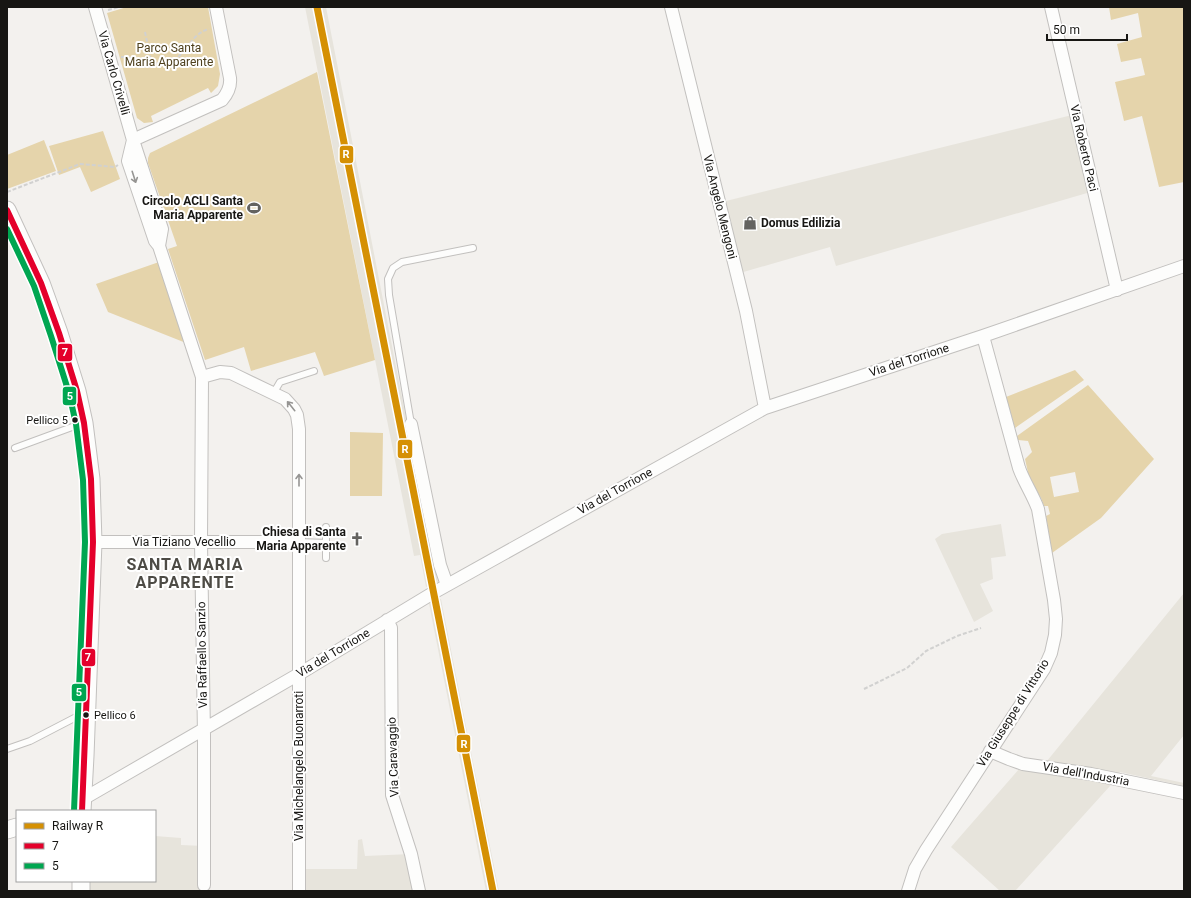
<svg xmlns="http://www.w3.org/2000/svg" width="1191" height="898" viewBox="0 0 1191 898" font-family="Roboto,sans-serif">
	<style>
		.built { fill: #e7e4dc }
		.green { fill: #e5d4ab; fill-rule: evenodd }
		.lines { fill: none; stroke-linecap: round; stroke-linejoin: round }
		.lane-casing { stroke: #c2c0be; stroke-width: 8 }
		.street-casing { stroke: #c2c0be; stroke-width: 14 }
		.secondary-casing { stroke: #c2c0be; stroke-width: 19 }
		.path { stroke: #d1d1d0; stroke-width: 2; stroke-dasharray: 4 2; stroke-linecap: butt }
		.lane { stroke: #fdfdfc; stroke-width: 6 }
		.street { stroke: #fdfdfc; stroke-width: 12 }
		.secondary { stroke: #fdfdfc; stroke-width: 17 }
		.bus-1-casing { stroke: #fff; stroke-width: 9 }
		.bus-2-casing { stroke: #fff; stroke-width: 9 }
		.bus-1 { stroke: #e4002b; stroke-width: 6 }
		.bus-2 { stroke: #00a651; stroke-width: 6 }
		.rail-1-casing { stroke: #fff; stroke-width: 10 }
		.rail-1 { stroke: #d59003; stroke-width: 7 }
		.oneway { stroke: #969593 }
		.bus-dot { fill: #171613; stroke: #fff; stroke-width: 1.5 }
		.labels { text-anchor: middle; stroke-width: 4; stroke-linejoin: round; paint-order: stroke }
		.bus-label { font-size: 11px; fill: #171613; stroke: #fff; text-anchor: end }
		.park-label { font-size: 12px; fill: #4e401d; stroke: #fff }
		.street-label { font-size: 12px; fill: #171613; stroke: #fff }
		.poi-label { font-size: 12px; font-weight: bold; fill: #171613; stroke: #fff; text-anchor: end }
		.district-label { font-size: 16px; font-weight: bold; letter-spacing: 1px; fill: #4d4b45; stroke: #fff }
		.line-badge { stroke: #fff; stroke-width: 1.5 }
		.badge-label { font-size: 11px; text-anchor: middle; font-weight: bold; fill: #fff }
	</style>
	<rect width="100%" height="100%" fill="#f3f1ee"/>
	<path class="built" d="M305,7H326L438,582L426,587L420,555L414,556Z
		M1076,114L1094,191L836,266L830,247L740,273L722,202Z
		M1001,524L1006,556L991,558L993,579L980,584L993,611L974,622L935,539L942,534Z
		M1184,593V735L1151,776L1184,783V786L1120,772L1110,786L1015,891H1000L951,847L1019,769L1038,772Z
		M441,599L472,757L499,891H486L431,614L429,603Z
		M155,836L181,838V845L204,846V889L221,891H88V881H155Z
		M362,839L365,856L411,854L419,891H299V869H357L358,840Z"/>
	<path class="green" d="M127,7H208L220,74L218,86L211,93L208,88L151,116L153,122L144,123L137,118L107,13Z
		M1109,7H1184V182L1159,187L1142,116L1124,121L1115,82L1145,75L1141,58L1121,62L1117,44L1142,37L1138,13L1111,20Z
		M317,72L375,360L324,376L315,352L251,371L244,347L205,360L168,249L177,246L148,163V158L150,153Z
		M103,131L120,179L91,192L80,167L59,175L49,146Z
		M44,140L56,171L7,189V155Z
		M159,262L186,343L108,312L96,284Z
		M1075,370L1084,380L1015,428L1006,397Z
		M1088,385L1154,459L1101,518L1052,553L1046,516L1050,514L1048,506H1044L1041,498L1029,477L1025,459L1032,452L1028,441L1018,440L1017,436ZM1075,472L1079,492L1054,497L1050,477Z
		M350,432L383,433L382,496H350Z"/>
	<g class="lines">
		<g class="lane-casing">
			<path id="lane" d="M273,394L280,382L314,371
				M411,424L389,295L388,279L393,268L402,262L473,248
				M15,448L83,423
				M299,542L326,543
				M326,558V527
				M7,749L30,741L84,713"/>
		</g>
		<g class="street-casing">
			<path id="street" d="M95,7L133,140L162,229L159,246
				M671,7L746,311L765,408
				M1051,7L1117,290
				M133,140L128,161L155,241L159,246L202,377L201,542L204,736V885
				M133,140L222,100C228,93 231,87 230,78L216,7
				M202,377L220,372L231,373L285,399L294,409L297,415L299,429V891
				M411,424L440,565L447,585
				M93,542H299
				M387,620L391,628L392,795L411,854L419,891
				M990,751L1009,759L1023,764L1091,774L1184,793
				M83,799L102,788L299,674L433,593L765,408L983,336L1184,266
				M908,891L915,869L926,850L1044,669L1051,653L1055,635L1056,619L1054,600L1038,509C1033,495 1024,482 1019,468L983,336"/>
		</g>
		<g class="secondary-casing">
			<path id="secondary" d="M7,210L41,283L59,333L77,391L84,423L91,479L93,542L85,756L82,811
				M7,830L17,827
				M81,881V891"/>
		</g>
		<path class="path" d="M108,10L119,7
			M145,32L151,61
			M121,57C129,57 136,58 143,60C150,61 158,65 165,64C184,61 189,34 209,29
			M7,192L80,164L115,167L118,165
			M864,689L907,668L926,651L957,636L981,628"/>
		<use href="#lane" class="lane"/>
		<use href="#street" class="street"/>
		<use href="#secondary" class="secondary"/>
		<g class="bus-1-casing">
			<path id="bus-1" d="M7,210L41,283L59,333L77,391L84,423L91,479L93,542L82,811"/>
		</g>
		<g class="bus-2-casing">
			<path id="bus-2" d="M7,229L34,286L51,336L69,393L76,424L83,480L85,542L74,811"/>
		</g>
		<use href="#bus-1" class="bus-1"/>
		<use href="#bus-2" class="bus-2"/>
		<g class="rail-1-casing">
			<path id="rail-1" d="M317,7L493,891"/>
		</g>
		<use href="#rail-1" class="rail-1"/>
	</g>
	<defs><path id="oneway-shaft" d="M-6 0H5M1.5-3L5.5 0L1.5 3" fill="none" stroke-width="1.6" stroke-linecap="round" stroke-linejoin="round"/></defs>
	<g class="oneway">
		<use href="#oneway-shaft" transform="translate(134 177) rotate(72)"/>
		<use href="#oneway-shaft" transform="translate(291 406) rotate(-129)"/>
		<use href="#oneway-shaft" transform="translate(299 480) rotate(-90)"/>
	</g>
	<defs>
		<g id="stadium-bare" transform="scale(1.08)"><path d="M0-5a6.5 5 0 1 0 0 10a6.5 5 0 1 0 0-10ZM-3.5-1.8h7v3.6h-7Z" fill="#646360" stroke="#fff" stroke-width="2.5" paint-order="stroke"/></g>
		<g id="shop-bare" transform="scale(1.08)"><path d="M-5-2.5h2.3a2.7 3.5 0 0 1 5.4 0H5L5.5 6h-11ZM-1.5-2.5h3a1.5 2.3 0 0 0-3 0Z" fill="#646360" stroke="#fff" stroke-width="2.5" paint-order="stroke"/></g>
		<g id="church-bare" transform="scale(1.08)"><path d="M-1.2-6h2.4v3.5h3.3v2.4h-3.3V6h-2.4V-.1h-3.3v-2.4h3.3Z" fill="#646360" stroke="#fff" stroke-width="2.5" paint-order="stroke"/></g>
	</defs>
	<g fill-rule="evenodd">
		<use href="#stadium-bare" x="254" y="208"/>
		<use href="#shop-bare" x="750" y="223"/>
		<use href="#church-bare" x="357" y="539"/>
	</g>
	<g class="bus-dot">
		<circle cx="75" cy="420" r="3.5"/>
		<circle cx="86" cy="715" r="3.5"/>
	</g>
	<g class="labels">
		<g class="bus-label">
			<text x="68" y="424">Pellico 5</text>
			<text x="94" y="719" text-anchor="start">Pellico 6</text>
		</g>
		<g class="park-label">
			<text x="169" y="52">Parco Santa<tspan x="169" dy="14">Maria Apparente</tspan></text>
		</g>
		<g class="street-label">
			<text transform="translate(114 73) rotate(74)" y="4">Via Carlo Crivelli</text>
			<text transform="translate(1084 148) rotate(77)" y="4">Via Roberto Paci</text>
			<text transform="translate(720 207) rotate(76)" y="4">Via Angelo Mengoni</text>
			<text transform="translate(909 360) rotate(-18)" y="4">Via del Torrione</text>
			<text transform="translate(615 491) rotate(-29)" y="4">Via del Torrione</text>
			<text x="184" y="546">Via Tiziano Vecellio</text>
			<text transform="translate(333 653) rotate(-31)" y="4">Via del Torrione</text>
			<text transform="translate(202 655) rotate(-91)" y="4">Via Raffaello Sanzio</text>
			<text transform="translate(1013 713) rotate(-58)" y="4">Via Giuseppe di Vittorio</text>
			<text transform="translate(393 757) rotate(-92)" y="4">Via Caravaggio</text>
			<text transform="translate(299 766) rotate(-90)" y="4">Via Michelangelo Buonarroti</text>
			<text transform="translate(1086 774) rotate(10)" y="4">Via dell'Industria</text>
		</g>
		<g class="poi-label">
			<text x="243" y="205">Circolo ACLI Santa<tspan x="243" dy="14">Maria Apparente</tspan></text>
			<text x="761" y="227" text-anchor="start">Domus Edilizia</text>
			<text x="346" y="536">Chiesa di Santa<tspan x="346" dy="14">Maria Apparente</tspan></text>
		</g>
		<g class="district-label">
			<text x="185" y="570">SANTA MARIA<tspan x="185" dy="18">APPARENTE</tspan></text>
		</g>
	</g>
	<g class="line-badge">
		<rect x="339" y="145" width="15" height="19" rx="4" fill="#d59003"/>
		<rect x="57" y="343" width="16" height="19" rx="4" fill="#e4002b"/>
		<rect x="62" y="386" width="15" height="20" rx="4" fill="#00a651"/>
		<rect x="397" y="439" width="16" height="20" rx="4" fill="#d59003"/>
		<rect x="81" y="648" width="15" height="19" rx="4" fill="#e4002b"/>
		<rect x="71" y="683" width="16" height="19" rx="4" fill="#00a651"/>
		<rect x="456" y="734" width="15" height="19" rx="4" fill="#d59003"/>
	</g>
	<g class="badge-label">
		<text x="346" y="158">R</text>
		<text x="65" y="356">7</text>
		<text x="70" y="400">5</text>
		<text x="405" y="453">R</text>
		<text x="88" y="661">7</text>
		<text x="79" y="696">5</text>
		<text x="464" y="748">R</text>
	</g>
	<rect width="1191" height="898" fill="none" stroke="#171613" stroke-width="16"/>
	<rect x="16" y="810" width="140" height="72" fill="#ffffff" stroke="#a2a2a1"/>
	<rect x="24" y="823" width="20" height="6" fill="#d59003" stroke="#a2a2a1"/>
	<text x="52" y="830" font-size="12" fill="#171613">Railway R</text>
	<rect x="24" y="843" width="20" height="6" fill="#e4002b" stroke="#a2a2a1"/>
	<text x="52" y="850" font-size="12" fill="#171613">7</text>
	<rect x="24" y="863" width="20" height="6" fill="#00a651" stroke="#a2a2a1"/>
	<text x="52" y="870" font-size="12" fill="#171613">5</text>
	<path d="M1047 34v6h80v-6" fill="none" stroke="#171613" stroke-width="2"/>
	<text x="1053" y="34" font-size="12" fill="#171613" stroke="#ffffff" stroke-width="3" paint-order="stroke">50 m</text>
</svg>
